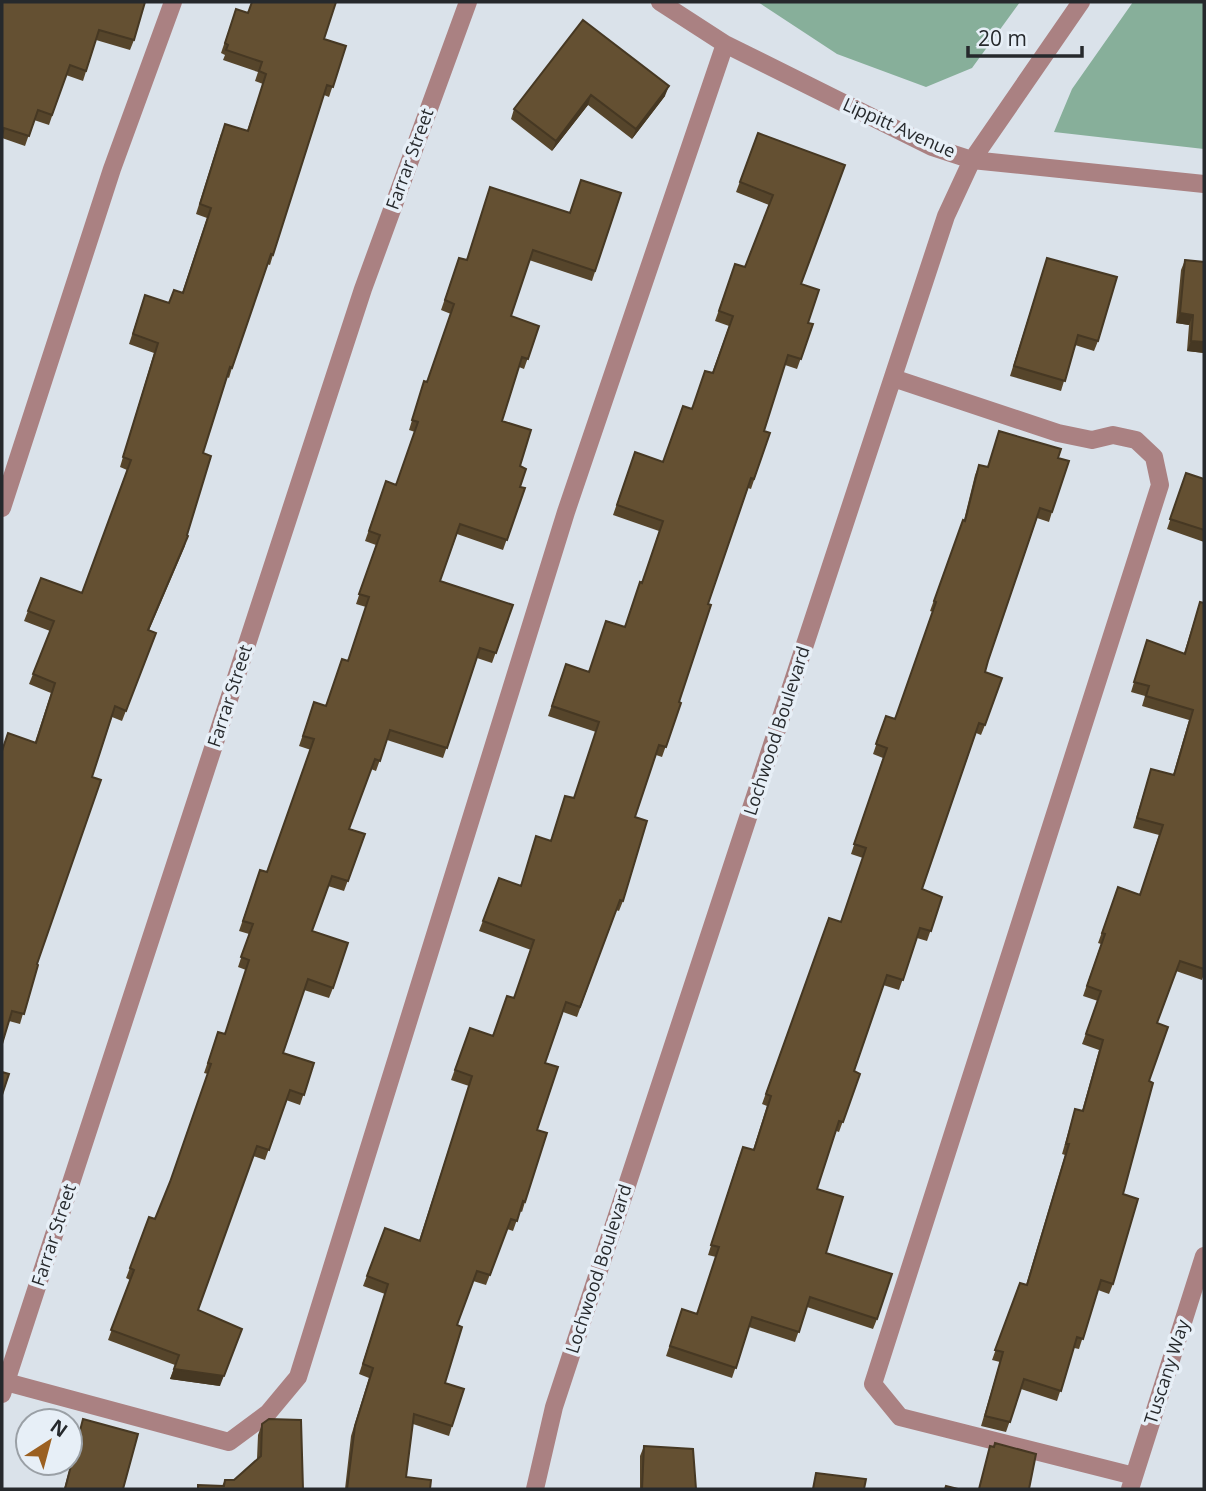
<svg xmlns="http://www.w3.org/2000/svg" width="1206" height="1491" viewBox="0 0 1206 1491" font-family="'Open Sans',sans-serif">
	<style>
		.forest { fill: #87af9a }
		.lines { fill: none; stroke-linecap: round; stroke-linejoin: round }
		.minor { stroke: #aa8182; stroke-width: 18 }
		.wall { fill: #56452b }
		.shaded-wall { fill: #463823 }
		.building { fill: #645032; stroke: #463823; stroke-width: 2 }
		.labels { text-anchor: middle; stroke-width: 7; stroke-linejoin: round; paint-order: stroke }
		.street-label { font-size: 18px; fill: #26292c; stroke: #e7eff7 }
	</style>
	<rect width="100%" height="100%" fill="#dae2ea"/>
	<path class="forest" d="M758,2H1020L972,68L926,87L837,54Z
		M1133,2H1204V149L1054,132L1072,89Z"/>
	<g class="lines">
		<path class="minor" d="M660,2L725,44L932,147L972,160L1204,184
			M893,378L1058,433L1092,440L1113,435L1136,440L1154,457L1160,485L873,1384L900,1417L1134,1476
			M2,508L112,169L173,2
			M6,1382L229,1442L268,1413L298,1377L566,512L725,44
			M2,1394L363,289L468,2
			M535,1489L554,1407L946,216L972,160L1081,2
			M1130,1489L1204,1256"/>
	</g>
	<path class="wall" d="M2,2L134,40L130,50L96,40L83,81L66,75L49,125L34,120L25,146L2,138Z
		M236,9L346,46L329,97L324,95L273,255L270,265L267,264L232,368L229,378L227,377L203,453L185,546L149,630L156,633L122,721L112,717L92,777L20,1024L9,1021L35,742L51,693L29,684L50,631L24,621L41,578L82,593L127,470L120,467L154,353L129,344L145,295L169,303L182,293L207,218L196,214L221,134L247,131L263,84L255,81L258,72L223,60L225,55L221,53Z
		M583,20L665,96L632,139L588,105L552,151L511,119L514,109Z
		M758,133L801,284L808,323L813,324L797,369L785,365L764,431L770,433L751,489L748,488L708,604L679,702L681,703L662,757L656,755L635,817L623,901L619,911L616,910L577,1017L563,1012L545,1063L537,1130L525,1202L522,1212L520,1211L513,1231L507,1229L486,1285L473,1281L457,1325L445,1383L452,1426L449,1436L413,1424L406,1477L430,1489H345L351,1436L369,1378L359,1374L385,1294L363,1286L385,1228L419,1241L469,1086L451,1080L470,1028L493,1036L514,998L531,950L479,931L499,878L520,886L551,841L565,796L574,798L596,732L548,716L566,664L589,672L625,627L642,583L659,531L613,515L635,452L663,462L692,409L712,373L729,326L715,321L735,264L745,267L769,205L736,192Z
		M621,193L592,281L529,260L511,316L539,326L524,369L519,367L502,421L520,466V487L525,488L503,550L457,534L440,581L513,605L492,663L477,658L443,758L387,740L376,771L371,769L349,829L365,834L344,891L328,886L312,931L333,988L329,998L304,990L283,1053L314,1063L300,1105L286,1100L265,1160L253,1156L198,1310L220,1386L170,1379L175,1365L108,1340L130,1280L126,1278L149,1217L155,1219L170,1184L208,1074L204,1073L218,1032L225,1034L246,970L238,967L249,934L239,931L260,870L267,872L311,750L299,746L314,702L326,706L348,661L366,607L356,604L376,545L365,541L386,481L396,485L415,432L409,430L421,391L427,382L451,314L441,310L459,258L466,260L569,213Z
		M1047,258L1098,341L1094,351L1075,345L1061,391L1010,376Z
		M1185,260L1204,262V353L1187,351L1189,325L1176,323L1181,270Z
		M999,431L1058,458L1052,512L1049,522L1037,518L988,661L985,672V725L981,735L976,733L922,889L942,897L927,941L917,938L899,990L883,985L854,1071L860,1074L839,1132L836,1131L817,1189L826,1253L877,1319L873,1329L807,1307L795,1342L749,1327L732,1378L666,1356L682,1309L697,1314L716,1257L708,1255L739,1157L753,1150L767,1106L762,1104L829,918L841,922L863,858L851,854L883,758L873,754L886,716L895,719L933,612L930,611L963,520H964L975,475L979,465L988,467Z
		M1186,473L1204,479V542L1167,529Z
		M1200,602L1204,603V974L1202,980L1176,971L1157,1023L1149,1081L1123,1194L1113,1284L1109,1294L1098,1290L1079,1349L1074,1348L1057,1401L1021,1389L1006,1432L981,1426L1000,1362L992,1360L1020,1283L1026,1285L1065,1155L1062,1154L1072,1119L1075,1109L1082,1111L1099,1050L1082,1044L1098,1001L1083,996L1101,944L1098,943L1118,887L1140,895L1159,835L1133,828L1151,769L1173,775L1189,720L1142,706L1145,696L1131,692L1144,650L1184,653Z
		M83,1419L123,1489H125H64Z
		M262,1424L303,1489H197L198,1485L222,1486L225,1480H234L257,1459L258,1435Z
		M644,1446L696,1489H640V1456Z"/>
	<path class="shaded-wall" d="M669,86L665,96L632,139L636,129Z
		M591,95L588,105L552,151L556,141Z
		M1180,313L1193,315L1189,325L1176,323Z
		M1191,341L1204,342V353L1187,351Z
		M242,1329L220,1386L170,1379L174,1369Z"/>
	<path class="building" d="M2,2H145L134,40L99,30L86,71L70,65L52,115L38,110L29,136L4,128L2,135Z
		M252,2H336L324,39L346,46L333,87L327,85L273,255L271,254L232,368L230,367L203,453L211,456L187,535L188,536L148,630L156,633L126,711L115,706L92,777L101,780L37,964L38,965L24,1014L12,1011L2,1044V751L8,733L36,743L55,683L33,674L54,621L28,611L41,578L82,593L131,460L123,457L158,343L133,334L145,295L169,303L174,290L183,293L211,208L200,204L225,124L248,131L266,74L259,71L262,62L226,50L228,45L225,43L236,9L248,13Z
		M583,20L669,86L636,129L591,95L556,141L514,109Z
		M758,133L845,165L801,284L819,290L808,323L813,324L801,359L788,355L764,431L770,433L754,479L751,478L708,604L711,605L679,702L681,703L666,747L659,745L635,817L647,821L623,901L620,900L580,1007L566,1002L545,1063L558,1067L537,1130L547,1133L525,1202L523,1201L517,1221L511,1219L490,1275L477,1271L457,1325L462,1327L445,1383L464,1389L452,1426L414,1414L406,1477L431,1480L430,1489H347L355,1426L373,1368L363,1364L388,1284L367,1276L385,1228L420,1241L472,1076L455,1070L470,1028L493,1036L507,996L514,998L534,940L483,921L499,878L521,886L536,836L551,841L565,796L574,798L599,722L552,706L566,664L589,672L606,621L625,627L640,582L642,583L663,521L617,505L635,452L663,462L683,406L692,409L705,371L713,373L733,316L719,311L735,264L745,267L773,195L740,182Z
		M581,180L621,193L595,271L533,250L511,316L539,326L528,359L522,357L502,421L531,430L520,466L526,469L520,487L525,488L507,540L460,524L440,581L513,605L496,653L480,648L447,748L390,730L380,761L375,759L349,829L365,834L348,881L332,876L312,931L348,943L333,988L308,979L283,1053L314,1063L304,1095L290,1090L269,1150L257,1146L198,1310L242,1329L224,1376L174,1369L179,1355L111,1330L134,1270L130,1268L149,1217L155,1219L170,1182L211,1064L208,1063L218,1032L225,1034L249,960L241,957L253,924L243,921L260,870L267,872L314,739L303,736L314,702L326,706L342,659L348,661L369,597L359,594L380,535L369,531L386,481L396,485L418,422L412,420L424,381L427,382L454,304L445,300L459,258L467,260L490,187L570,213Z
		M1047,258L1117,277L1098,341L1078,335L1065,381L1014,366Z
		M1185,260L1204,262V342L1191,341L1193,315L1180,313Z
		M999,431L1061,449L1058,458L1069,461L1052,512L1040,508L988,661L985,672L1002,678L985,725L979,723L922,889L942,897L931,931L920,928L903,980L887,975L854,1071L860,1074L843,1122L839,1121L817,1189L843,1197L826,1253L892,1274L877,1319L810,1297L799,1332L752,1317L736,1368L670,1346L682,1309L697,1314L719,1247L711,1245L743,1147L754,1150L771,1096L766,1094L829,918L841,922L866,848L854,844L887,748L876,744L886,716L895,719L936,602L934,601L963,520L965,521L979,465L988,467Z
		M1186,473L1204,479V530L1170,519Z
		M1200,602L1204,603V969L1180,961L1157,1023L1168,1027L1149,1081L1153,1083L1123,1194L1138,1199L1113,1284L1101,1280L1083,1339L1077,1337L1061,1391L1024,1379L1010,1422L985,1416L1003,1352L995,1350L1020,1283L1027,1285L1069,1144H1066L1075,1109L1083,1111L1103,1040L1086,1034L1101,991L1087,986L1105,934L1102,933L1118,887L1140,895L1163,825L1137,818L1151,769L1174,775L1193,710L1146,696L1149,686L1134,682L1147,640L1185,654Z
		M2,1072L9,1074L2,1095Z
		M83,1419L138,1434L123,1489H125H65Z
		M269,1419L301,1420L303,1489H198V1485L224,1486L225,1480H234L261,1456L262,1424Z
		M995,1443L1036,1454L1029,1489H979L990,1446L994,1447Z
		M644,1446L693,1449L696,1489H642Z
		M816,1473L866,1479L864,1489H813Z
		M946,1486L958,1489H945Z"/>
	<g class="labels">
		<g class="street-label">
			<text transform="translate(899 128) rotate(24)" y="6">Lippitt Avenue</text>
			<text transform="translate(410 159) rotate(-70)" y="6">Farrar Street</text>
			<text transform="translate(230 696) rotate(-72)" y="6">Farrar Street</text>
			<text transform="translate(777 731) rotate(-72)" y="6">Lochwood Boulevard</text>
			<text transform="translate(54 1235) rotate(-72)" y="6">Farrar Street</text>
			<text transform="translate(599 1269) rotate(-72)" y="6">Lochwood Boulevard</text>
			<text transform="translate(1167 1372) rotate(-72)" y="6">Tuscany Way</text>
		</g>
	</g>
	<rect width="1206" height="1491" fill="none" stroke="#26292c" stroke-width="7"/>
	<g transform="translate(49 1442) rotate(36)"><circle r="33" fill="#e7eff7" stroke="#9aa0a6" stroke-width="2"/>
	<path d="M0-5L12 26L0 18L-12 26Z" fill="#9b6021"/>
	<text y="-10" font-size="19" font-weight="bold" text-anchor="middle" fill="#26292c">N</text>
	</g>
	<path d="M968 46v10h114v-10" fill="none" stroke="#26292c" stroke-width="3.5"/>
	<text x="978" y="46" font-size="21" fill="#26292c" stroke="#e7eff7" stroke-width="5" paint-order="stroke">20 m</text>
</svg>
